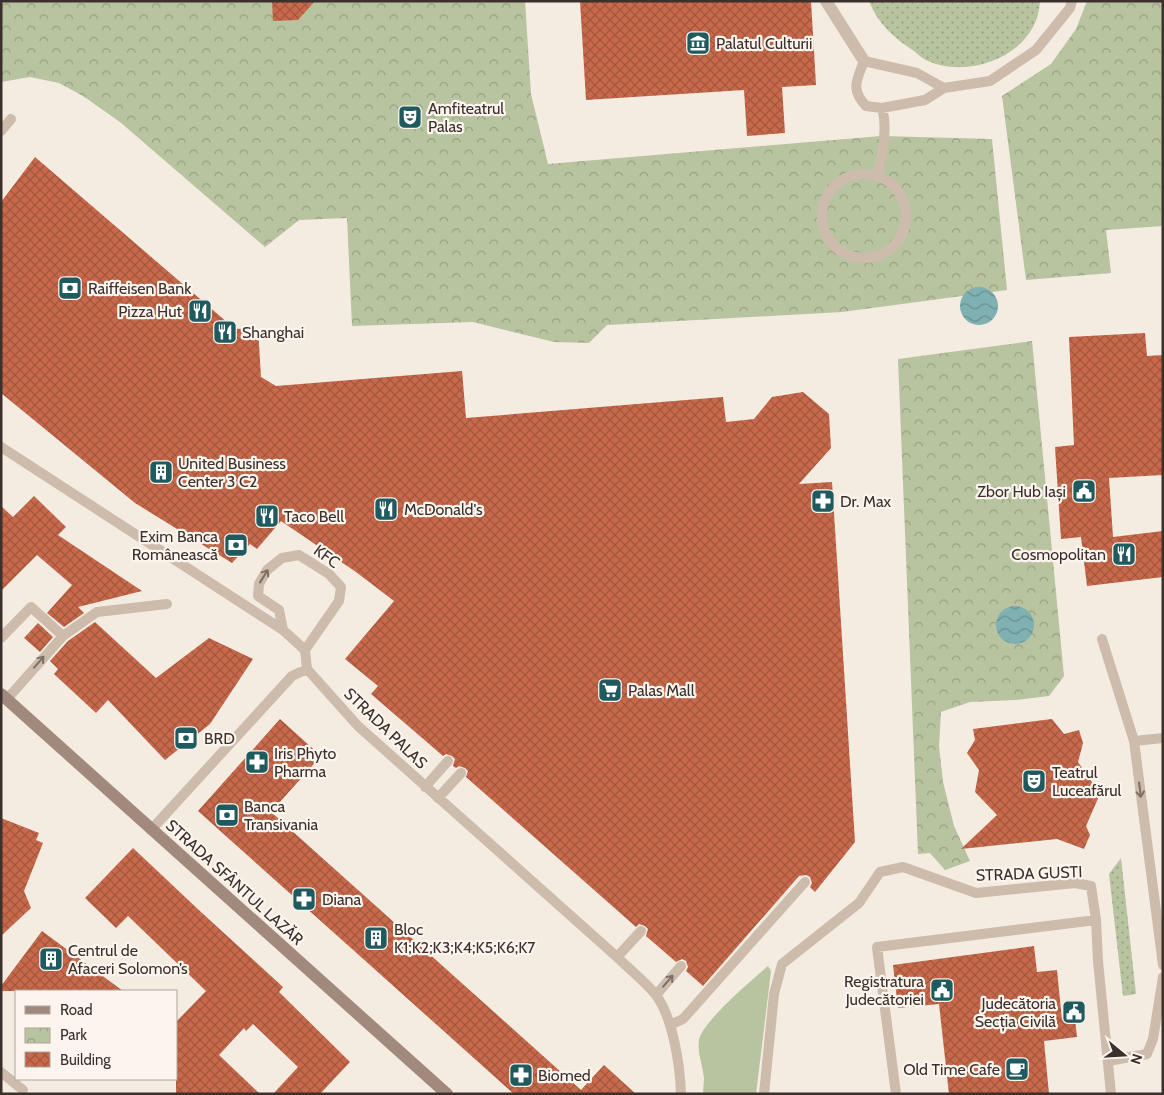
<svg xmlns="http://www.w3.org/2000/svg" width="1164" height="1095" viewBox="0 0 1164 1095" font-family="Cabin,sans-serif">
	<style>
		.grass { fill: url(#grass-dots) }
		.park { fill: url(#park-crowns) }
		.garden { fill: #b8c4a0 }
		.water { fill: url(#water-waves) }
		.building { fill: url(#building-cross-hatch) }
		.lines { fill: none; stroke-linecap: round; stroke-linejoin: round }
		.service { stroke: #cdbbac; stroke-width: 10 }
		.pedestrian { stroke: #cdbbac; stroke-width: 12 }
		.secondary { stroke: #a18a7d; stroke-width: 12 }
		.oneway { stroke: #7d6f65 }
		.labels { text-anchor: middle; stroke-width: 4.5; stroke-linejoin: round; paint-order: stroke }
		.poi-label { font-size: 16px; fill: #3b302b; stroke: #fbf5ee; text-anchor: start }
		.street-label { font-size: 16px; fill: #3b302b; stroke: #fbf5ee }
	</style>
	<defs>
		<pattern id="grass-dots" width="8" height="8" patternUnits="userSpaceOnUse" patternTransform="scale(1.25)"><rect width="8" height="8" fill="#b8c4a0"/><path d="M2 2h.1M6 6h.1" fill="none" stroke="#97a083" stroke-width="1.8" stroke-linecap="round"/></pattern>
		<pattern id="park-crowns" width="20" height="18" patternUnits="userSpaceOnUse" patternTransform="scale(1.25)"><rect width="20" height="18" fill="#b8c4a0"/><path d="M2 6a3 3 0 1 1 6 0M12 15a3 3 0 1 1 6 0" fill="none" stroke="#97a083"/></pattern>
		<pattern id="water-waves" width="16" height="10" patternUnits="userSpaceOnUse" patternTransform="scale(1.25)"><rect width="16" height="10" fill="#7fb0b2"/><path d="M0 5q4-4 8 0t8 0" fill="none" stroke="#699091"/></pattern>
		<pattern id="building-cross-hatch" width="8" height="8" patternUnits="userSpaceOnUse" patternTransform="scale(1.25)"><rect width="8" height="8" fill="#c8694b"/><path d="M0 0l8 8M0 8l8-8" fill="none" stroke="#a4573f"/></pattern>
	</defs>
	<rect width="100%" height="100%" fill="#f4ebe1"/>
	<path class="grass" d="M869,1H1040C1038,54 970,81 926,60C922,58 918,54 914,51C894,38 878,24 869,1Z
		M1121,858L1136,994L1123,996L1109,874Z"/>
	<path class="park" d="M1,1H525L531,94L548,164L881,136L992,139L1007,290L842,312L607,325L589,343L554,342L473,322L352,326L347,218L299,220L265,247L120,122L83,96L59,83L30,77L1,82Z
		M1087,1H1163V226L1106,230L1111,273L1026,280L1002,96L1051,64L1076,29Z
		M1032,341L1064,676L1049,696L1015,700L970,702L941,712L939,746L943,782L954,826L970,861L945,870L930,853L918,854L898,359Z"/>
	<path class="garden" d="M768,966L771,971L756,1094H703C703,1089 704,1083 704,1078C703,1066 697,1052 699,1040C702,1022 753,979 768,966Z"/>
	<path class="water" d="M960 306a19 19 0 1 1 38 0a19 19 0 1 1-38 0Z
		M996 625a19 19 0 1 1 38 0a19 19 0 1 1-38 0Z"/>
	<path class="building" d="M272,1H315L298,20L273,21Z
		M580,1H811L816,85L782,87L785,133L747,136L744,90L586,100Z
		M35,157L235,329L258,328L261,377L276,386L462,371L466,418L723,397L726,422L754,419L772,397L803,392L829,414L831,448L799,484L832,482L855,842L815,892L810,887L812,883L810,877L806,875L799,876L703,986L686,971L688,967L686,961L682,959L676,962L646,936L648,929L645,926L639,924L636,927L466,777L468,771L465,768L459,766L456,768L453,766L455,759L452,756L446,754L443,756L371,694L378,686L345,659L394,601L356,572L281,521L257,549L250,544L232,563L135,503L1,393V202Z
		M1145,333L1147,356L1163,355V475L1109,478L1113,537L1163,531V577L1087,586L1081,537L1061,539L1055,447L1074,445L1069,337Z
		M34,496L66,527L58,535L142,591L78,607L84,613L64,627L47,613L72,585L37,555L1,591V506L13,517Z
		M95,622L156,678L209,638L253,659L210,724L165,760L108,700L96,713L54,674L58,669L50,661L68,641Z
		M38,623L53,637L40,652L24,638Z
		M280,719L321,756L271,812L581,1090L604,1065L636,1094H514L198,811Z
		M1052,719L1064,734L1079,730L1083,743L1078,762L1100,794L1086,826L1090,835L1084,849L1057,839L961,849L997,815L975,792L979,770L967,753L975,740L973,729Z
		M1,818L39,833L36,840L43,843L24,891L31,908L1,936Z
		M133,848L202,913L283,987L279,992L350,1062L320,1094H273L298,1067L253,1024L246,1031L244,1028L219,1055L260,1094H176V1022L206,991L128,916L116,928L85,898Z
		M42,931L123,991H1V986Z
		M1034,946L1037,972L1057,970L1062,1020L1075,1019L1077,1037L1044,1041L1049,1094H949L939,1004L898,1008L893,965Z"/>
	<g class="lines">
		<path class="service" d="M944,88L925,100L882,108L866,106C850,89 857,80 864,61L917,73L944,88L990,81L1036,50L1070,8L1072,1
			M1,131L11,119
			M822 216a42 42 0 1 1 84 0a42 42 0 1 1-84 0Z
			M878,175C882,155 888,128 882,108
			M1,447L283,630L305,650L307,669L358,726L617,957C629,969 645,981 656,995C673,1018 680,1065 681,1094
			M283,630L279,610L258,596L259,584L267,570L282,558L299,555L329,574L341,587L339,601L305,650
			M63,636L97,612L167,604
			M1,638L31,607L63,636L7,699
			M1102,639L1134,741L1163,965
			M1134,741L1163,738
			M425,787L448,761
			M438,798L461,773
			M151,830L292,676L307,669
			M617,957L641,931
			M656,995L681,966
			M670,1025L683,1019L805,882
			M1108,1061L1147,1054L1153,1039L1163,977
			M1,1072L23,1090
			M764,1094L774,994L782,964L859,903L880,872L903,867L976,893L1075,883L1091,886L1096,920L1098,961L1111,1094
			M896,1094L877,947L1096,920"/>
		<path class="pedestrian" d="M826,1L864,61"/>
		<path class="secondary" d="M1,694L447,1094"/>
	</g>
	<defs><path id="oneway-shaft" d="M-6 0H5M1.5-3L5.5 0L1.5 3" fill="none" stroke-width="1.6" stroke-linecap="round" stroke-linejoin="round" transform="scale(1.25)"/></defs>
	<g class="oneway">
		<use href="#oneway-shaft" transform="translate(264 576) rotate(-58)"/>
		<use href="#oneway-shaft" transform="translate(39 662) rotate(-49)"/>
		<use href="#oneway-shaft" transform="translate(1140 790) rotate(83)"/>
		<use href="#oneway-shaft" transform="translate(668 981) rotate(-49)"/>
	</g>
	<defs>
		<g id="museum-square" transform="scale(1.25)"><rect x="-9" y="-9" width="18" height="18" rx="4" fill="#1f5a5e" stroke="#fbf5ee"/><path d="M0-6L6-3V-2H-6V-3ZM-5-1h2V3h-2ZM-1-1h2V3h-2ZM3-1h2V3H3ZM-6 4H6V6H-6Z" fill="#fff"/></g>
		<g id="theatre-square" transform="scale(1.25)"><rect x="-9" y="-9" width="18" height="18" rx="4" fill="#1f5a5e" stroke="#fbf5ee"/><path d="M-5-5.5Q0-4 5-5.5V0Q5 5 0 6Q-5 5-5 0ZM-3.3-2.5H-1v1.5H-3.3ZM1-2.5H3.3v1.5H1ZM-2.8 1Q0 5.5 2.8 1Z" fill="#fff"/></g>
		<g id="bank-square" transform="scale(1.25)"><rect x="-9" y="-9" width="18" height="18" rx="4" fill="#1f5a5e" stroke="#fbf5ee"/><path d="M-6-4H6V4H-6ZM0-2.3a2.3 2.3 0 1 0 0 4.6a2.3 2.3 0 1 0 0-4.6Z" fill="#fff"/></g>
		<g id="restaurant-square" transform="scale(1.25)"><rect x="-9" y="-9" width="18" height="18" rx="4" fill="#1f5a5e" stroke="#fbf5ee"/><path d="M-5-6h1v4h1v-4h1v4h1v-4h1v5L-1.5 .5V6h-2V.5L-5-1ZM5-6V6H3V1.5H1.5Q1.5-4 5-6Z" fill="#fff"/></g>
		<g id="building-square" transform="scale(1.25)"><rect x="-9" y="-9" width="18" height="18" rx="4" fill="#1f5a5e" stroke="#fbf5ee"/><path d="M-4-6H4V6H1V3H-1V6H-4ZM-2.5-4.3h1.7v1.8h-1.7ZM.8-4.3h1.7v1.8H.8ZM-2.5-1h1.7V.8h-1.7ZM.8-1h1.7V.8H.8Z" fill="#fff"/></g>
		<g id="civic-square" transform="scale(1.25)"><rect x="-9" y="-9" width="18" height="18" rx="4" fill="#1f5a5e" stroke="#fbf5ee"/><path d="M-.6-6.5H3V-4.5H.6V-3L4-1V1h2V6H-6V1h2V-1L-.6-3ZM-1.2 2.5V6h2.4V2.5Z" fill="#fff"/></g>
		<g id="pharmacy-square" transform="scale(1.25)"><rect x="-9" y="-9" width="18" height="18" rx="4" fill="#1f5a5e" stroke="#fbf5ee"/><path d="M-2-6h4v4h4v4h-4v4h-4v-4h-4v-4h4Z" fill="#fff"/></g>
		<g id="supermarket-square" transform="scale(1.25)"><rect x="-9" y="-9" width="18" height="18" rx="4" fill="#1f5a5e" stroke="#fbf5ee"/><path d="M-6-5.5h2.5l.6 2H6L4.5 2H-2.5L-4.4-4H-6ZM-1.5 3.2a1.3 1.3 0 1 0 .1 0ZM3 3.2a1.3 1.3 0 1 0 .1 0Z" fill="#fff"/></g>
		<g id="cafe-square" transform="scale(1.25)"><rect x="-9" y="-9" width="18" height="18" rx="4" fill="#1f5a5e" stroke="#fbf5ee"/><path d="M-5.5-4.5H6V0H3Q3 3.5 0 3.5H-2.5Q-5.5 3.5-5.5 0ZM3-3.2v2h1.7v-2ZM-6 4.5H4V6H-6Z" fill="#fff"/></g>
	</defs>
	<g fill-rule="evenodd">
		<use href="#museum-square" x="698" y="43"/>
		<use href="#theatre-square" x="410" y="117"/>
		<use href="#bank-square" x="70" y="288"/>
		<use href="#restaurant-square" x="200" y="311"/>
		<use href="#restaurant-square" x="225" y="332"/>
		<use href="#building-square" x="161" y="472"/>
		<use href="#civic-square" x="1084" y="491"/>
		<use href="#pharmacy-square" x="823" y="501"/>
		<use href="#restaurant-square" x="386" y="509"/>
		<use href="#restaurant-square" x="267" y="516"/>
		<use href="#bank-square" x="236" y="545"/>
		<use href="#restaurant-square" x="1124" y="554"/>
		<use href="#supermarket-square" x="610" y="690"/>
		<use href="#bank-square" x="186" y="738"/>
		<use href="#pharmacy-square" x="257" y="762"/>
		<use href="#theatre-square" x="1034" y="781"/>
		<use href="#bank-square" x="227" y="815"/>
		<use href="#pharmacy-square" x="304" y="899"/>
		<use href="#building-square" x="376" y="938"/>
		<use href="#building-square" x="51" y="959"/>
		<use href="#civic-square" x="942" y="990"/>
		<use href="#civic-square" x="1074" y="1012"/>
		<use href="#cafe-square" x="1017" y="1069"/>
		<use href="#pharmacy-square" x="521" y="1075"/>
	</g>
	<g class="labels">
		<g class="poi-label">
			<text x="716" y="49">Palatul Culturii</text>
			<text x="428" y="114">Amfiteatrul<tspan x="428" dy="18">Palas</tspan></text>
			<text x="88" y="294">Raiffeisen Bank</text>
			<text x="182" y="317" text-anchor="end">Pizza Hut</text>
			<text x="242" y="338">Shanghai</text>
			<text x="178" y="469">United Business<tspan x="178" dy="18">Center 3 C2</tspan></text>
			<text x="1066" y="497" text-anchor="end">Zbor Hub Iași</text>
			<text x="840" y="507">Dr. Max</text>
			<text x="404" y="515">McDonald's</text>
			<text x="284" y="522">Taco Bell</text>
			<text x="218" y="542" text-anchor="end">Exim Banca<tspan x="218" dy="18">Românească</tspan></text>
			<text x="1106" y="560" text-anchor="end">Cosmopolitan</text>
			<text x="628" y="696">Palas Mall</text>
			<text x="204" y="744">BRD</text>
			<text x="274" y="759">Iris Phyto<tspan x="274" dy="18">Pharma</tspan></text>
			<text x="1052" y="778">Teatrul<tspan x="1052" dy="18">Luceafărul</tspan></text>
			<text x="244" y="812">Banca<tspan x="244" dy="18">Transivania</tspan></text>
			<text x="322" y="905">Diana</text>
			<text x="394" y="935">Bloc<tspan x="394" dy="18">K1;K2;K3;K4;K5;K6;K7</tspan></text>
			<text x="68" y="956">Centrul de<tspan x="68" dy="18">Afaceri Solomon’s</tspan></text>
			<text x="924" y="987" text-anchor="end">Registratura<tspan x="924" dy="18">Judecătoriei</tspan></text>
			<text x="1056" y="1009" text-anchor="end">Judecătoria<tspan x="1056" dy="18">Secția Civilă</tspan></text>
			<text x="1000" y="1075" text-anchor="end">Old Time Cafe</text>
			<text x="538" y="1081">Biomed</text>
		</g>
		<g class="street-label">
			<text transform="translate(327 556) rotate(36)" y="6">KFC</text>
			<text transform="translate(386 728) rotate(44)" y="6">STRADA PALAS</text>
			<text transform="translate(1029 873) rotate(-2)" y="6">STRADA GUSTI</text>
			<text transform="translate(235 882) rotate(42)" y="6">STRADA SFÂNTUL LAZĂR</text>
		</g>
	</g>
	<rect width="1164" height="1095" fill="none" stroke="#3b302b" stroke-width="5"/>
	<rect x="15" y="990" width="162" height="90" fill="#fbf5ee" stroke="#aea6a0"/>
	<rect x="25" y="1006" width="25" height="8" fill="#a18a7d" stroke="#aea6a0"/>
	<text x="60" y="1015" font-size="15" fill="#3b302b">Road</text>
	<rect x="25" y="1028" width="25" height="15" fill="url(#park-crowns)" stroke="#aea6a0"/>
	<text x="60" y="1040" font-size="15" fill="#3b302b">Park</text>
	<rect x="25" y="1052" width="25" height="15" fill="url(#building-cross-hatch)" stroke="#aea6a0"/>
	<text x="60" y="1065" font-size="15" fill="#3b302b">Building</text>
	<g transform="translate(1124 1055) rotate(108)" stroke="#fbf5ee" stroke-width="4" paint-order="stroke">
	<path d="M0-4L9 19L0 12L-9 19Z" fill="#3b302b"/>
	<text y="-8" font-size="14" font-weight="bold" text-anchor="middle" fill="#3b302b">N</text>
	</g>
</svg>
